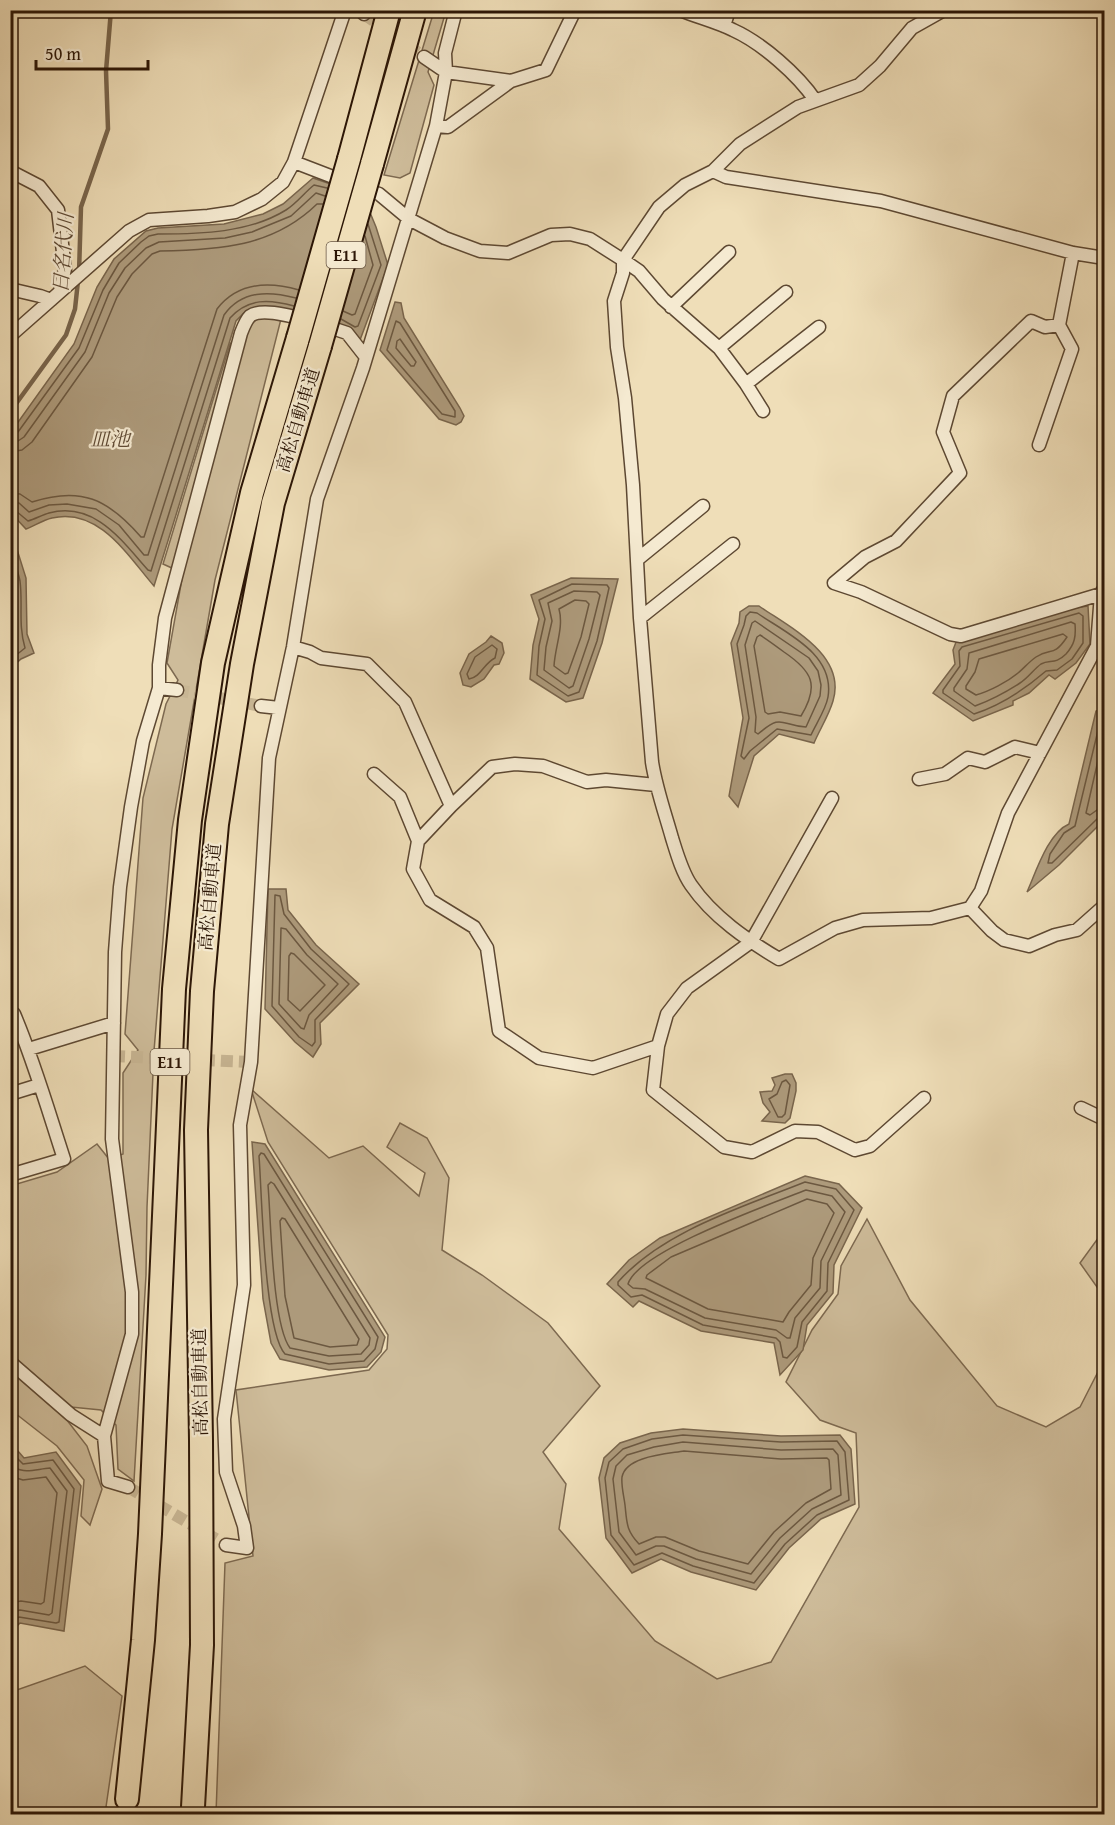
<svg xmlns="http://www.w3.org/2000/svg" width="1115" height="1825" viewBox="0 0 1115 1825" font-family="'Gentium Book Plus','Noto Serif JP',serif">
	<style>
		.green { fill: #cebc9a; stroke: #7d6950; stroke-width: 1.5 }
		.water { fill: #ad9a7b; stroke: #79654c; stroke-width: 1.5 }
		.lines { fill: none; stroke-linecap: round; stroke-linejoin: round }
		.shore { stroke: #6c5840; stroke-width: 1.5 }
		.stream { stroke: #79654c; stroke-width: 4.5 }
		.street-tunnel { stroke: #c8b694; stroke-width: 12; stroke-dasharray: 12 6; stroke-linecap: butt }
		.street-casing { stroke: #5d4832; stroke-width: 15 }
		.highway-casing { stroke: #2c1606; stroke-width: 26 }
		.street { stroke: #f5ead1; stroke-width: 12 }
		.highway { stroke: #efdeb8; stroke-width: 22 }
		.highway-bridge-casing { stroke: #2c1606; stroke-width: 26; stroke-linecap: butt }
		.highway-bridge { stroke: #efdeb8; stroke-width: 22 }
		.labels { text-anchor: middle; stroke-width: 4.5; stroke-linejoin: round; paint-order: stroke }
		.shield { fill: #f5ead1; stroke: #685643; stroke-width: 1.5 }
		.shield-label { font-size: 16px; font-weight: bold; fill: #2c1606 }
		.street-label { font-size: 18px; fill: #2c1606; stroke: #f5ead1 }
		.water-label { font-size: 20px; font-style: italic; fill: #604b35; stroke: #f5ead1 }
	</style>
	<rect width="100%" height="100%" fill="#efdeb8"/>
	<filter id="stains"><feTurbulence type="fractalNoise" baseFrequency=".00333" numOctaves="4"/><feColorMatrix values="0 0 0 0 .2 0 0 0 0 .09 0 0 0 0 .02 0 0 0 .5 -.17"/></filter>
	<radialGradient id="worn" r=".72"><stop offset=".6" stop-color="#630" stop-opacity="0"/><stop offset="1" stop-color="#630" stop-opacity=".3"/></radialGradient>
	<path class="green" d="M434,11H446L428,72L434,85L410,173L400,178L384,175Z
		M258,318L281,319L215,580L172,829L154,1051L147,1207L146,1275L134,1481L118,1469L116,1425L101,1410L71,1407L63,1415L87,1446L102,1489L90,1525L81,1516L84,1480L57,1446L11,1410L10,1186L57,1172L97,1144L109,1159L123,1154V1073L138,1050L125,1034L143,798L166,704L178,680L167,663L183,573L163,564L230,344Z
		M251,1089L329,1158L363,1146L419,1196L425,1173L387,1147L400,1123L427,1138L449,1178L442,1250L482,1275L548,1323L600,1386L543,1452L566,1484L559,1529L655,1641L717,1679L771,1662L859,1507L856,1433L820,1420L786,1382L812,1330L838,1294L841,1266L867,1219L910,1300L997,1406L1046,1427L1080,1407L1104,1360V1814H216L225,1563L253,1556L236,1390L369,1370L387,1349L388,1335L268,1142Z
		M1104,1230V1297L1080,1263Z
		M85,1666L122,1696L106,1807L124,1814H11V1692Z"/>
	<path class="water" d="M313,178L348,190L364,198L376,227L388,265L360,340L341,325L279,308L259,307L246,311L236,321L154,586C128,556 99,507 52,518C43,520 34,526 26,529L11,513V432L74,344L97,287L114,259L146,231L158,228L224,224L263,214L283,204Z
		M395,302L401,303L404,318L460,408L464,416L461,422L456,425L439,419L380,350Z
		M10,536L14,540L26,578L27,634L34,653L21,659L11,668Z
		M571,578L618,579L602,643L583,698L566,702L530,679L533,645L539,619L531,595Z
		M749,606H759C789,627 847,655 833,701C829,715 820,729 814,743L779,734L754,756L738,807L729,796L743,718L731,643L739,623L740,612Z
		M1088,606L1090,644L1076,663L1055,679L1049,675L1029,693L1013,701V705L973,721L933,693L955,664L953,650L956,642L1068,609Z
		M491,636L502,643L504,653L499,664L494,665L484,679L471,687L463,685L460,673L469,654L486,642Z
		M1101,709L1104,711V820L1059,865L1027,892C1036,872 1048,833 1069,824L1096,711Z
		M268,889H286L288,910L316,945L359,984L320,1023L321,1044L313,1057L295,1042L265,1009Z
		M785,1074H792L796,1083V1091L790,1118L785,1123L762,1121L770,1112L763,1103L760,1092L772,1091L775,1085L772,1078Z
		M252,1142L265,1144L385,1337L381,1352L367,1367L329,1370L280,1359L271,1343L263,1299Z
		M805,1176L839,1184L862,1208L834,1265L833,1293L807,1325L803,1350L780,1375L774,1343L701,1331L639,1301L633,1307L607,1284L629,1260L660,1238Z
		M683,1429L781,1436L840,1435L851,1449L855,1504L821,1519L789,1548L756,1590L691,1572L661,1559L632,1573L606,1538L599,1478L604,1458L620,1443L651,1433Z
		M10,1442L24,1458L56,1452L81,1486L64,1631L20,1623L11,1632Z"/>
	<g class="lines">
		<path class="shore" d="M343,311L352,315L355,314L373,265L365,236
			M341,319L355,327L358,326L381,265L368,224
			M396,321L400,323L455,411V417L442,414L387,350Z
			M400,339L416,362L414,366H411L396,348L397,341Z
			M10,435L18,432L79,348L103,290L119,263L141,242L149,236L158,234C201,234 249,233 286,210C297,203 305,192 314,185L327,188
			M10,443L18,441L24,437L85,352L109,293L125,268L146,248L159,242L225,238L252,232L291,216L316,193L325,196
			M10,452L22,450L32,442L92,357L117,297L132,274L152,254L160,251C219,250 273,247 317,204H323
			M10,493L20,494L32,502C81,486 108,499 141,537H144L217,309C238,282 268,281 299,290
			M10,502L19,503L29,512L49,505L67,504L96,509L119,525L144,555H148L224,315C242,290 269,291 296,298
			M10,510L16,511L28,521C35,519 42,515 49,513C95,501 122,541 148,570L151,571L230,318C248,298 269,299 294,306
			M10,549C13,559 18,570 20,581C23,605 18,624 25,648L10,660
			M10,575C18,597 9,622 16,645L10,650
			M572,584L607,585L609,588L597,641L579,692L568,696L537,675L539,646L545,619L539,600Z
			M574,591L597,592L600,595L589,639L573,686L569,688L544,670L546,647L552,621L548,603Z
			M575,600L586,601L589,604L581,637L568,673L565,674L554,666C555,647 564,627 559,609Z
			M750,612L757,613C786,633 835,654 828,697C826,709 816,724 811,735L777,729L750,751L744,759L741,756L749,718L737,644L744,625L746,616Z
			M1079,613L1083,616V643L1072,659L1057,670L1046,671C1024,690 1002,705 974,714L943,693V690L960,666L959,651L962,647Z
			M755,621L809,658L818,671L821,685L820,696L806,727C779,725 783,713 758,734L755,732L756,717L745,645L752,623Z
			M1071,622L1075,624C1076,636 1075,644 1066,654C1055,665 1050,659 1041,664C1034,669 1028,678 1020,683C1006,692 991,700 975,706L954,691V688L967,669L969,653Z
			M1063,634L1067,637C1053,658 1051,647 1036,657C1030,661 1024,668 1018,673C1007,682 990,691 976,695L966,689V686L975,672L979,659Z
			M760,635C768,640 776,646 784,652C812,671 820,685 801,716L780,712L768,714L765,712L754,646L757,637Z
			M492,645L497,649L495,658C484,663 481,677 469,679L467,674L475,657Z
			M1104,716L1101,718L1075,826L1064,833L1050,854L1048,863H1052L1098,818L1104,816
			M1104,734L1086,813L1090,815L1097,810L1104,809
			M275,895L280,896L284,914L311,949L349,984L315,1020V1042L312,1046L299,1037L272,1006Z
			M281,928L286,929L307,955L338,984L309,1015L304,1029L301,1028L279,1004Z
			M291,953L294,954L325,985L300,1011L288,1000L289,956Z
			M786,1080L790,1085L785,1114L782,1117H778L769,1099L777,1094L782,1082Z
			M261,1153L264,1154L378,1337L375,1349L364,1361L329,1364L285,1354C264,1331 262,1194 259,1156Z
			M271,1182L274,1184L370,1338L369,1345L361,1354L329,1356L290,1348C272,1324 271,1219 268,1185Z
			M805,1182L836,1189L854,1210L828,1263L827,1291L802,1322L797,1347L787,1358L783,1357L780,1342L776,1338L703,1325L642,1295L631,1297L618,1285V1282C663,1231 743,1207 805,1182Z
			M806,1190L832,1196L845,1212L821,1261L820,1288L795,1318L790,1338H787L776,1330L705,1318L645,1289L633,1288L628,1284C638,1251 771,1204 806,1190Z
			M807,1199L827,1204L834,1213L813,1258L811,1285L789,1312L783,1322L708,1309L646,1278L647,1275L671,1257Z
			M282,1218L285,1219L359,1339L357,1345L330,1347L294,1338L285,1296L280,1221Z
			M683,1435L781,1442L837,1441L845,1452L849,1500L817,1515L785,1544L754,1583L693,1566L662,1553L634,1565L611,1535L605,1478L609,1462L623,1449L652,1439Z
			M683,1442L781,1450L833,1449L838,1455L841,1495L812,1509L780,1538L751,1574L696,1559L664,1546H656L636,1555L619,1532L613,1479L616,1466L627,1455L654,1447Z
			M10,1451L23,1464L53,1460L74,1489L59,1622L56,1623L19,1617L10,1624
			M684,1451L781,1459L827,1458L829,1460L831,1489L806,1503L774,1532L748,1564L699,1551L665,1537H656L639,1544C626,1530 627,1523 625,1505C624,1496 621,1486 622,1477C626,1456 667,1454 684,1451Z
			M10,1463C21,1476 35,1469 50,1468L67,1491L52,1613L49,1615L20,1610L10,1613
			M10,1476L23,1480L46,1477L57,1493L44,1602L41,1604L21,1601L10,1603"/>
		<path class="stream" d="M79,273L81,207L108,129L106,71L111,10
			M10,412L66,335L75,309L78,281"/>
		<path class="street-tunnel" d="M364,14L424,57
			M177,690L261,706
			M113,1056L251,1062
			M128,1487L226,1545"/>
		<g class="street-casing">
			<path id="street" d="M360,10L364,14
				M680,10C697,17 717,22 733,30C762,43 798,75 815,100
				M724,26L729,10
				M424,57L446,72L511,81L546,70L575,10
				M436,126L448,127L511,81
				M294,162L346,182
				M10,171L39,186L58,210L65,269L60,291
				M713,171L726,177L881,201L1073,253L1104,258
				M362,188L379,194L409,219L445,238L480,251L508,253L551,235L570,234L590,239L623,260L659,207L685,185L713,171L740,144L798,107L859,85L880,66L912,28L944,10
				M623,260V273L614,301L617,347L625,398L633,485L640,618L652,762C656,788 665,813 672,838C677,854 682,872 691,885C713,917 747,940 779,959L835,928L863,920L931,918L970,908
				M623,260L639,271L663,299L719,348L746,384L763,411
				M10,289L40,296L51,300
				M671,307L729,252
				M1059,325L1045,327L1031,321L953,396L943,432L960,473L896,541L865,557L834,583L861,592L950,634L961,636L1101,594
				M10,336L129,231L149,220L208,216L235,212L262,199L283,182L294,162L345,10
				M719,348L786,292
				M746,384L819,327
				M1039,445L1072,349L1059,325L1073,253
				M638,559L703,506
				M1103,590L1101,594L1097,646L1008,813L981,891L970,908L992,931L1004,940L1029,946L1055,935L1077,930L1104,906
				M640,618L733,544
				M293,647L310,652L321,658L367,664L405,702L451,806L492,767L515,764L543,766L587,782L606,780L656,785
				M159,688L177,690
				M261,706L279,708
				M374,774L400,797L418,841L451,806
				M919,779L945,774L968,758L985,762L1015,747L1040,753
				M418,841L413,869L430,900L474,927L487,948L499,1031L539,1058L593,1068L658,1046L667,1014L687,988L751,942L832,798
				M10,1015L14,1014C34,1061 48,1110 64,1159L10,1175
				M658,1046L653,1090L724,1147L752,1152L795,1131L818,1132L855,1150L870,1146L924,1098
				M29,1049L114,1023
				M10,1094L39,1085
				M1081,1108L1104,1119
				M10,1362L71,1415L104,1436
				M128,1487L108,1481L104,1436L132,1334V1292L112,1139L115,952L120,887L131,807L143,741L159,688V665L165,618L241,333C243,328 246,320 250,316C266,304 320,325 338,330L347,333L365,356
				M226,1545L247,1548L244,1526L226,1472L224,1419L244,1285L240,1125L251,1062L269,758L293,647L317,499L363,368L436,126L446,72L445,53L456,10"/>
		</g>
		<g class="highway-casing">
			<path id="highway" d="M349,159L389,10
				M372,164L415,10
				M127,1799L143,1640L150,1534L174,989L190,820L213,663L252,493L298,338
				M193,1807L202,1645L201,1440L196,1130L202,991L217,824L242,664L273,503L320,346"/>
		</g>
		<use href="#street" class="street"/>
		<use href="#highway" class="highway"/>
		<g class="highway-bridge-casing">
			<path id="highway-bridge" d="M298,338L349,159
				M320,346L372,164"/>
		</g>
		<use href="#highway-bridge" class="highway-bridge"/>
	</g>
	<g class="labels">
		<g class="shield">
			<rect x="326.5" y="242" width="39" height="26" rx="4.5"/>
			<rect x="150.5" y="1049" width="39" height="26" rx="4.5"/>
		</g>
		<g class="shield-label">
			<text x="346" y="261">E11</text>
			<text x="170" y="1068">E11</text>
		</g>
		<g class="street-label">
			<text transform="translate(298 420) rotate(-73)" y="6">高松自動車道</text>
			<text transform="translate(210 897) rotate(-85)" y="6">高松自動車道</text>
			<text transform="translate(200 1382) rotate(-91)" y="6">高松自動車道</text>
		</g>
		<g class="water-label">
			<text transform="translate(63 253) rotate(-86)" y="7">日名代川</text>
			<text x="110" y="446">皿池</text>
		</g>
	</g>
	<rect width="1115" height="1825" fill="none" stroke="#efdeb8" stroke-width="36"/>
	<rect x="12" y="12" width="1091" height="1801" fill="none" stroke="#2c1606" stroke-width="3"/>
	<rect x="18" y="18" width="1079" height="1789" fill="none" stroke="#2c1606" stroke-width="1.5"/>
	<path d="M36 60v9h112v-9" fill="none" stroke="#2c1606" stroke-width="3"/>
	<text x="45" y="60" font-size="18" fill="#2c1606" stroke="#f5ead1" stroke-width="4.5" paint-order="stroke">50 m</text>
	<rect width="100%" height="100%" filter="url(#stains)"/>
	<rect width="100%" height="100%" fill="url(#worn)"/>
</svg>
